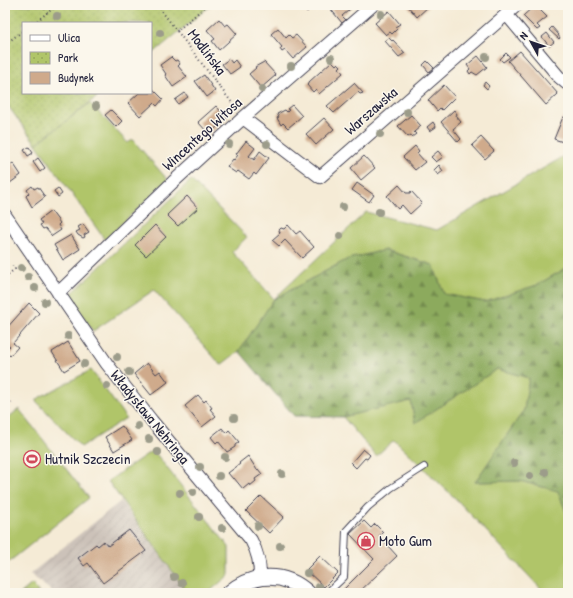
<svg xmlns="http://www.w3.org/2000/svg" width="573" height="598" viewBox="0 0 573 598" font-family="'Patrick Hand',sans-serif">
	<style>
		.industrial { fill: url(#industrial-furrows) }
		.grass { fill: #b0c569; stroke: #697452 }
		.forest { fill: url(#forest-firs); stroke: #57664c }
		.park { fill: url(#park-dots); stroke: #697452 }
		.building { fill: #cfaa8b }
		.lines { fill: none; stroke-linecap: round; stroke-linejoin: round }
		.service-casing { stroke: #424052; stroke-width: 8 }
		.minor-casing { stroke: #424052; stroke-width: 14 }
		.tertiary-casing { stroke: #424052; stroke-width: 17 }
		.path { stroke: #424052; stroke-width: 2; stroke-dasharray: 1 3; stroke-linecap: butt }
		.service { stroke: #fff; stroke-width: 6 }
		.minor { stroke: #fff; stroke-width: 12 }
		.tertiary { stroke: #fff; stroke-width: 15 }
		.tree { fill: #9c9c8a }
		.labels { text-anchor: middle; stroke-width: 3; stroke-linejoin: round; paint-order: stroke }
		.street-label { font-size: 15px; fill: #22223b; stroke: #fbf7ec }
		.poi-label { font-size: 15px; fill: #22223b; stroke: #fbf7ec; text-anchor: start }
	</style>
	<defs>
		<pattern id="industrial-furrows" width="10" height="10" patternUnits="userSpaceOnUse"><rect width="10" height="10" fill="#ccc2b9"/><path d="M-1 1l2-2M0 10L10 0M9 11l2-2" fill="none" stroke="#afa6a0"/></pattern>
		<pattern id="forest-firs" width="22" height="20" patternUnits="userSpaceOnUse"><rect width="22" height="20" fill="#8caa5d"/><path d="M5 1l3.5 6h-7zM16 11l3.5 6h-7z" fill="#728a4e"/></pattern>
		<pattern id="park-dots" width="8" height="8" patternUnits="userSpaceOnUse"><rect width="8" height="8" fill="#b0c569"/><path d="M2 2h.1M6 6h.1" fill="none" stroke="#97a95c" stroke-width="1.8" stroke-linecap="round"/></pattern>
	</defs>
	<rect width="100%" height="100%" fill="#fbf7ec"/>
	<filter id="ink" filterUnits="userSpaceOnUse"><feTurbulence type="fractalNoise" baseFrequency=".025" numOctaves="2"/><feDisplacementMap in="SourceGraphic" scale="8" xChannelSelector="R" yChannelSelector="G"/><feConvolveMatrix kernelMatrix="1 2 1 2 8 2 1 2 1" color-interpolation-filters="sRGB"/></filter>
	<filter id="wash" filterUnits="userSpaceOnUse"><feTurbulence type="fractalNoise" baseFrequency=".012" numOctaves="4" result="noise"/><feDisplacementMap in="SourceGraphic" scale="16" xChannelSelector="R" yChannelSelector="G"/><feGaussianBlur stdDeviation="0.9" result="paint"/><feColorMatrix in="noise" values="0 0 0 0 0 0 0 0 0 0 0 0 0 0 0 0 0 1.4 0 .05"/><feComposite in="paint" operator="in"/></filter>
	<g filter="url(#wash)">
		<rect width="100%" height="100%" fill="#f5ebd6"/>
		<path class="industrial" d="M121,501L188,593H54L30,574Z"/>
		<path class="grass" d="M90,103L128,143L132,139L168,180L105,240L36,144Z
			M568,154V267L537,285L485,302L444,294L433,265L385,250L348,259L274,299L239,351L221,365L154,290L93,331L69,296L191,180L247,237L232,252L274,299L366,212L437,230Z
			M497,369L529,378L524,410L475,482L520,481L558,491L568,517V593H545L457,500L394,440L376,456L343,417L411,400L415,423Z
			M91,370L126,418L81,447L36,401L40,397Z
			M19,409L89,498L5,565V420Z
			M153,450L229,547V575L208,593H188L108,481Z
			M32,584L39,593H21Z"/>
		<path class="forest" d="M385,250L433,265L444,294L485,302L537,285L568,267V517L558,491L520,481L475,482L524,410L529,378L497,369L415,423L411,401L343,417L294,416L239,351L274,299L348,259Z"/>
		<path class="park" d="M5,5H211L151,55V23H23V93H102L36,144L5,102Z"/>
		<g id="blocks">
			<path class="building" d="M301,5H312L313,6L307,12Z
				M331,5H355L342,16L346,20L342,23L329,7Z
				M407,5H430L417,17Z
				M535,5L547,17L537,25L540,28L537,30L523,16Z
				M389,11L400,24L395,27L397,29L392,34L390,32L386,35L375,23Z
				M219,19L225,26L228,24L237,34L219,50L212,41L215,39L207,30Z
				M552,27L559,35H558L560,38L559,39L549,30Z
				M278,28L286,38L289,35L292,38L296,35L307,47L293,59L285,50L282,52L280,49L282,47L271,34Z
				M547,33L554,42L549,46L542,37Z
				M389,38L392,41L393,40L405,53L399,57L385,41Z
				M520,51L558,94L546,105L508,61Z
				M506,53L510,57L503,62L500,59Z
				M478,56L487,67L477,75L472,72L470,74L468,71L470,69L467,65Z
				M171,57L175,61L177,60L180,64L178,66L187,77L173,87L165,75L166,74L160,65Z
				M229,59L232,63L235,60L240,67L230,74L222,64Z
				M332,61L336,65L338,63L341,66L339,68L343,73L319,94L316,89L313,92L307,85L309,83V82Z
				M427,61L434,68L429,72L423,65Z
				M264,62L276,75L261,88L249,74L256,68L255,67Z
				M204,75L215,91L207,97L195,81Z
				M485,82L489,86L487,89L483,85Z
				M354,83L363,93L360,94L358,92L334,113L327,106Z
				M444,85L455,97L442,110L440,108L437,111L428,100Z
				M151,87L163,99L157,106L154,103L140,116L128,103L139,93H151Z
				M185,93L188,97L178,104L175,100Z
				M292,105L302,116L288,128L283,123L281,125L277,118L279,117L277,114L285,110L287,112L289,110L287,109Z
				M216,106L227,118L209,134L198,122Z
				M111,110L122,121L116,127L105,115Z
				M454,110L457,114L456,116L461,122L453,129L461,139L458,142L441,122Z
				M411,115L421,126L414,132L416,134L412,137L411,135L408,137L398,126Z
				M563,117L568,119V131L563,142L554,139Z
				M324,118L334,129L316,145L306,134Z
				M433,122L436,127L430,131L427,127Z
				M481,137L494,151L485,159L472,145Z
				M246,141L255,148L249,156L254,160L260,151L269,158L256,175L254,173L249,179L238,171L236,173L227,167L233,159L234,160L238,155L236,154L239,150Z
				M415,146L419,151L417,153L425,162L415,170L403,157Z
				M29,147L33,153L28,156L24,150Z
				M438,151L443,157L436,162L431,157Z
				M364,156L375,168L361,180L351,168Z
				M38,158L45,168L40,172L33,162Z
				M13,163L21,175L10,183L5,176V169Z
				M439,165L443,171L438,175L434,170Z
				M357,183L374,195L369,202L352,190Z
				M399,185L406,193H410L411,191L422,203L410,214L402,205L398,209L387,196Z
				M32,186L34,189L38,187L45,197L32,207L26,196L29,193L27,190Z
				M58,188L62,194L58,197L54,191Z
				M187,196L198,208L178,226L167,215Z
				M51,211L60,223L58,225L61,230L52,236L45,228L43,229L40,225L42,224L39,220Z
				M83,224L89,232L84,235L85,237L83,238L78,235L76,232L80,230L78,227Z
				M155,225L166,237L146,256L135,245Z
				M288,225L296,234L300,231L314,247L302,258L285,240L279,246L272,240L280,233L279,230L281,228L284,229Z
				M71,235L80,249L63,260L54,245Z
				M29,303L39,313L13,343L18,347L10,356L5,351L10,346L5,342V330Z
				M68,342L80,361L64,371L52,352Z
				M147,363L156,374L160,371L168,382L151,395L134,374Z
				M198,395L204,402L206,400L212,408L210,409L216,416L202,427L185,406Z
				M122,426L132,440L114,451L105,437Z
				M222,428L226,433L229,430L239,442L235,445V447L227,452L218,441L216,443L211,437Z
				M363,449L370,455L367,459L365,458L356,468L351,463Z
				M248,456L257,470L258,469L262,474L255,479L256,481L250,486L249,484L243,489L234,478L233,479L228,473L240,464L239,463Z
				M261,496L284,517L269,533L246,511Z
				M364,521L371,528L375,524L383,532L379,536L397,556L358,593H346L343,590L374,559L350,534Z
				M129,530L146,551L103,583L88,563L84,566L78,558L96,544L98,546L104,541L108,546Z
				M320,556L338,573L324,587L306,570Z"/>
		</g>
	</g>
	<g filter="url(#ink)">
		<use href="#blocks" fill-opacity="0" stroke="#424052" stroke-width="1"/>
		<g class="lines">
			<g class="service-casing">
				<path id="service" d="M327,593L344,577L346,531L368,507L391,488L424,467"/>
			</g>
			<g class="minor-casing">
				<path id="minor" d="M506,14L559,77L566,83L568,84
					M243,118L320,177L517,5
					M5,215L107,364L152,421L251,540C258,553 260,563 260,577
					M58,293L173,182L243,118L373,5"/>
			</g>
			<g class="tertiary-casing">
				<path id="tertiary" d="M229,593C253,573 284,571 308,593"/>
			</g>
			<path class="path" d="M43,5L47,13L58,5
				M157,5L177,31
				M207,5L177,31L236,108
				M34,23L47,13
				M5,44L23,31
				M5,277L15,269L12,265
				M5,300L8,321L5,325
				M5,408L12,402"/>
			<use href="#service" class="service"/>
			<use href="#minor" class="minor"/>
			<use href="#tertiary" class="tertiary"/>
		</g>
		<g class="tree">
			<circle cx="381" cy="14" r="4"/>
			<circle cx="57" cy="16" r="4"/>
			<circle cx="160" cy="33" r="4"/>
			<circle cx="486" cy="57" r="4"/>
			<circle cx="331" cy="58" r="4"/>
			<circle cx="291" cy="66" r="4"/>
			<circle cx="262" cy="89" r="4"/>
			<circle cx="96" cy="106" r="4"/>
			<circle cx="407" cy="112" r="4"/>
			<circle cx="380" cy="134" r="4"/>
			<circle cx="229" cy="144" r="4"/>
			<circle cx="267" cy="144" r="4"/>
			<circle cx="343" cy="207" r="4"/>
			<circle cx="379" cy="212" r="4"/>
			<circle cx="340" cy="236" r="4"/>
			<circle cx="21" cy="268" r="4"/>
			<circle cx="28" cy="277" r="4"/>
			<circle cx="35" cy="288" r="4"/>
			<circle cx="45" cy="302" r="4"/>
			<circle cx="68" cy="336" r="4"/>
			<circle cx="117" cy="357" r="4"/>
			<circle cx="84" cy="364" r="4"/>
			<circle cx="129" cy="372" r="4"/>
			<circle cx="107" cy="386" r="4"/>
			<circle cx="234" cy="418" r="4"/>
			<circle cx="138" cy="426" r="4"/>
			<circle cx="149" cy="439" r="4"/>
			<circle cx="158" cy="452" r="4"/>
			<circle cx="225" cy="457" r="4"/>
			<circle cx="514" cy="463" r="4"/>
			<circle cx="200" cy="467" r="4"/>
			<circle cx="545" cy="472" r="4"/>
			<circle cx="282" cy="474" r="4"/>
			<circle cx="219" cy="476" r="4"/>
			<circle cx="530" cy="476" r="4"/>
			<circle cx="193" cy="492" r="4"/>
			<circle cx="180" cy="493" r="4"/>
			<circle cx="199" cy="517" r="4"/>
			<circle cx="258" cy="526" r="4"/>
			<circle cx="222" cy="528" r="4"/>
			<circle cx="280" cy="546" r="4"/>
			<circle cx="307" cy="573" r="4"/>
			<circle cx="174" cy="577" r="4"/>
			<circle cx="182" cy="583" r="4"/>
			<circle cx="319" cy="587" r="4"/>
		</g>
	</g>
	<defs>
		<g id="stadium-ring" transform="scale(0.9)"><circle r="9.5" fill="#fbf7ec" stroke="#d1495b" stroke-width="1.5"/><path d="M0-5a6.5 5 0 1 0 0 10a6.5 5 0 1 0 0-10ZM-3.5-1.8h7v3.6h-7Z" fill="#d1495b"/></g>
		<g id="shop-ring" transform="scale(0.9)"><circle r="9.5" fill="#fbf7ec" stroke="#d1495b" stroke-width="1.5"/><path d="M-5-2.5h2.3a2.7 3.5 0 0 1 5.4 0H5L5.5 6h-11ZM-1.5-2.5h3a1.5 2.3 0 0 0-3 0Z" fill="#d1495b"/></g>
	</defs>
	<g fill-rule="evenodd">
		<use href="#stadium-ring" x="32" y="459"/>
		<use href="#shop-ring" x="366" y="541"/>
	</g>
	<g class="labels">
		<g class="street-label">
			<text transform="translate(207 52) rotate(53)" y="5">Modlińska</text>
			<text transform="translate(371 111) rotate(-41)" y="5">Warszawska</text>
			<text transform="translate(202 134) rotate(-42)" y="5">Wincentego Witosa</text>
			<text transform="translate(150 417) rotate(51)" y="5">Władysława Nehringa</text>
		</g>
		<g class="poi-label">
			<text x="45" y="464">Hutnik Szczecin</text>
			<text x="379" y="546">Moto Gum</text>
		</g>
	</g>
	<rect width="573" height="598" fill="none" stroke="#fbf7ec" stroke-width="20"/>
	<rect x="22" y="22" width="130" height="72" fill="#fbf7ec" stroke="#a4a2a5"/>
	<rect x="30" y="35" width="20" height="6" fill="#ffffff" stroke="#a4a2a5"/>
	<text x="58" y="42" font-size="12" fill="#22223b">Ulica</text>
	<rect x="30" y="52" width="20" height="12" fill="url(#park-dots)" stroke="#a4a2a5"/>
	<text x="58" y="62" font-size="12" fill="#22223b">Park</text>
	<rect x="30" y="72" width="20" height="12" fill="#cfaa8b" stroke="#a4a2a5"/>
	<text x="58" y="82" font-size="12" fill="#22223b">Budynek</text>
	<g transform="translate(531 42) rotate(310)" stroke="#fbf7ec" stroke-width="3" paint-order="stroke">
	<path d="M0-3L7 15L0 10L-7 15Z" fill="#22223b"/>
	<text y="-6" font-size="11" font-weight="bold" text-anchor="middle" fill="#22223b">N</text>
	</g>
</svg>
